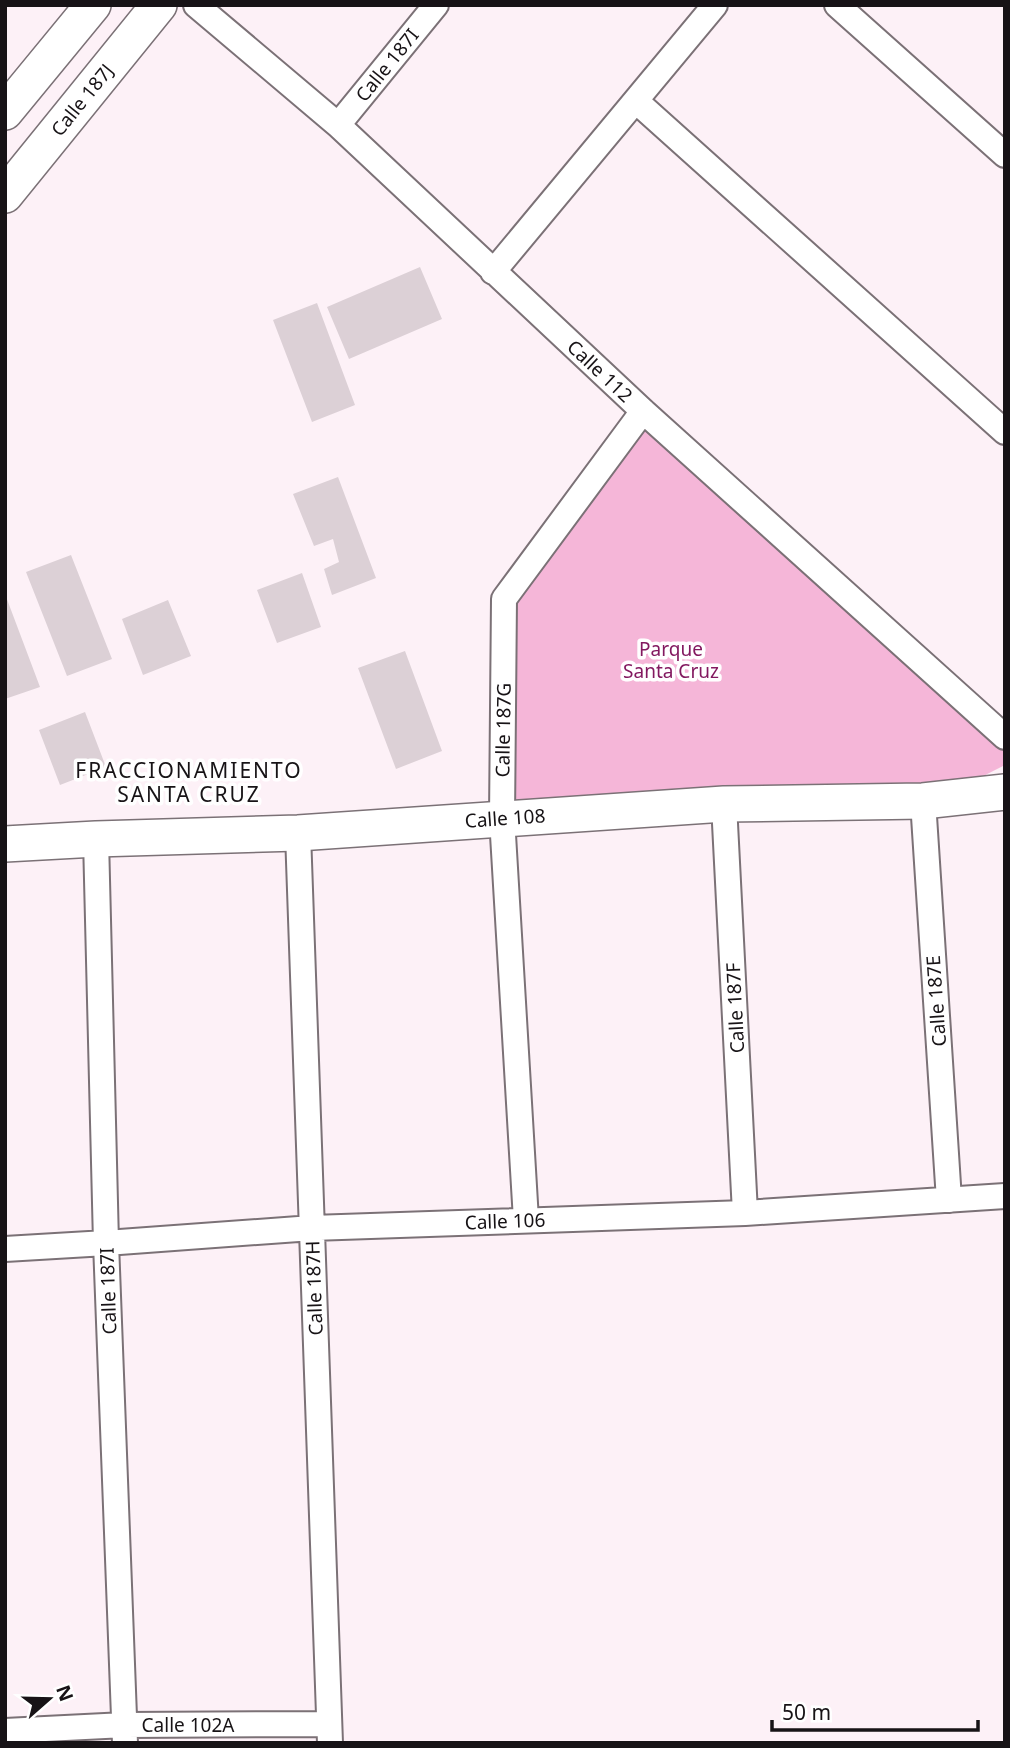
<svg xmlns="http://www.w3.org/2000/svg" width="1010" height="1748" viewBox="0 0 1010 1748" font-family="'Noto Sans',sans-serif">
	<style>
		.green { fill: #f5b6d8 }
		.building { fill: #dcd0d6 }
		.lines { fill: none; stroke-linecap: round; stroke-linejoin: round }
		.street-casing { stroke: #7b7176; stroke-width: 28 }
		.secondary-casing { stroke: #7b7176; stroke-width: 38 }
		.street { stroke: #fff; stroke-width: 24 }
		.secondary { stroke: #fff; stroke-width: 35 }
		.labels { text-anchor: middle; stroke-width: 7; stroke-linejoin: round; paint-order: stroke }
		.street-label { font-size: 19px; fill: #171316; stroke: #fff }
		.park-label { font-size: 19px; fill: #831960; stroke: #fff }
		.neighbourhood-label { font-size: 21px; letter-spacing: 2px; fill: #171316; stroke: #fff }
	</style>
	<rect width="100%" height="100%" fill="#fdf1f7"/>
	<path class="green" d="M644,425L1005,746V765L922,807L504,823L517,604Z"/>
	<path class="building" d="M420,267L442,319L349,359L327,307Z
		M317,303L355,405L312,422L273,320Z
		M338,477L376,578L332,595L324,569L339,562L333,539L314,546L293,494Z
		M71,555L112,659L67,676L26,572Z
		M302,573L321,627L277,643L257,590Z
		M5,594L40,687L5,699Z
		M168,600L191,656L143,675L122,619Z
		M405,651L442,751L396,769L358,668Z
		M85,712L106,767L60,785L39,730Z"/>
	<g class="lines">
		<g class="street-casing">
			<path id="street" d="M196,5L338,125L643,411L1005,737
				M837,5L1005,155
				M636,101L1005,432
				M338,125L436,5
				M493,272L715,5
				M923,801L949,1200
				M724,804L745,1213
				M298,833L330,1743
				M96,839L106,1243L125,1743
				M526,1220L502,818L504,599L643,411
				M5,1249L106,1243L312,1228L745,1213L1005,1196
				M5,1731L125,1725L329,1724"/>
		</g>
		<g class="secondary-casing">
			<path id="secondary" d="M5,112L93,5
				M5,195L159,5
				M5,844L96,839L298,833L724,804L923,801L1005,792"/>
		</g>
		<use href="#street" class="street"/>
		<use href="#secondary" class="secondary"/>
	</g>
	<g class="labels">
		<g class="street-label">
			<text transform="translate(387 65) rotate(-51)" y="7">Calle 187I</text>
			<text transform="translate(82 100) rotate(-51)" y="7">Calle 187J</text>
			<text transform="translate(600 371) rotate(43)" y="7">Calle 112</text>
			<text transform="translate(503 730) rotate(-89)" y="7">Calle 187G</text>
			<text transform="translate(505 818) rotate(-4)" y="7">Calle 108</text>
			<text transform="translate(936 1001) rotate(-94)" y="7">Calle 187E</text>
			<text transform="translate(735 1008) rotate(-93)" y="7">Calle 187F</text>
			<text transform="translate(505 1221) rotate(-2)" y="7">Calle 106</text>
			<text transform="translate(314 1288) rotate(-92)" y="7">Calle 187H</text>
			<text transform="translate(108 1291) rotate(-92)" y="7">Calle 187I</text>
			<text x="188" y="1732">Calle 102A</text>
		</g>
		<g class="park-label">
			<text x="671" y="656">Parque<tspan x="671" dy="22">Santa Cruz</tspan></text>
		</g>
		<g class="neighbourhood-label">
			<text x="189" y="778">FRACCIONAMIENTO<tspan x="189" dy="24">SANTA CRUZ</tspan></text>
		</g>
	</g>
	<rect width="1010" height="1748" fill="none" stroke="#171316" stroke-width="14"/>
	<g transform="translate(49 1699) rotate(70)" stroke="#ffffff" stroke-width="5" paint-order="stroke">
	<path d="M0-5L12 26L0 18L-12 26Z" fill="#171316"/>
	<text y="-10" font-size="19" font-weight="bold" text-anchor="middle" fill="#171316">N</text>
	</g>
	<path d="M772 1720v10h206v-10" fill="none" stroke="#171316" stroke-width="3.5"/>
	<text x="782" y="1720" font-size="21" fill="#171316" stroke="#ffffff" stroke-width="5" paint-order="stroke">50 m</text>
</svg>
